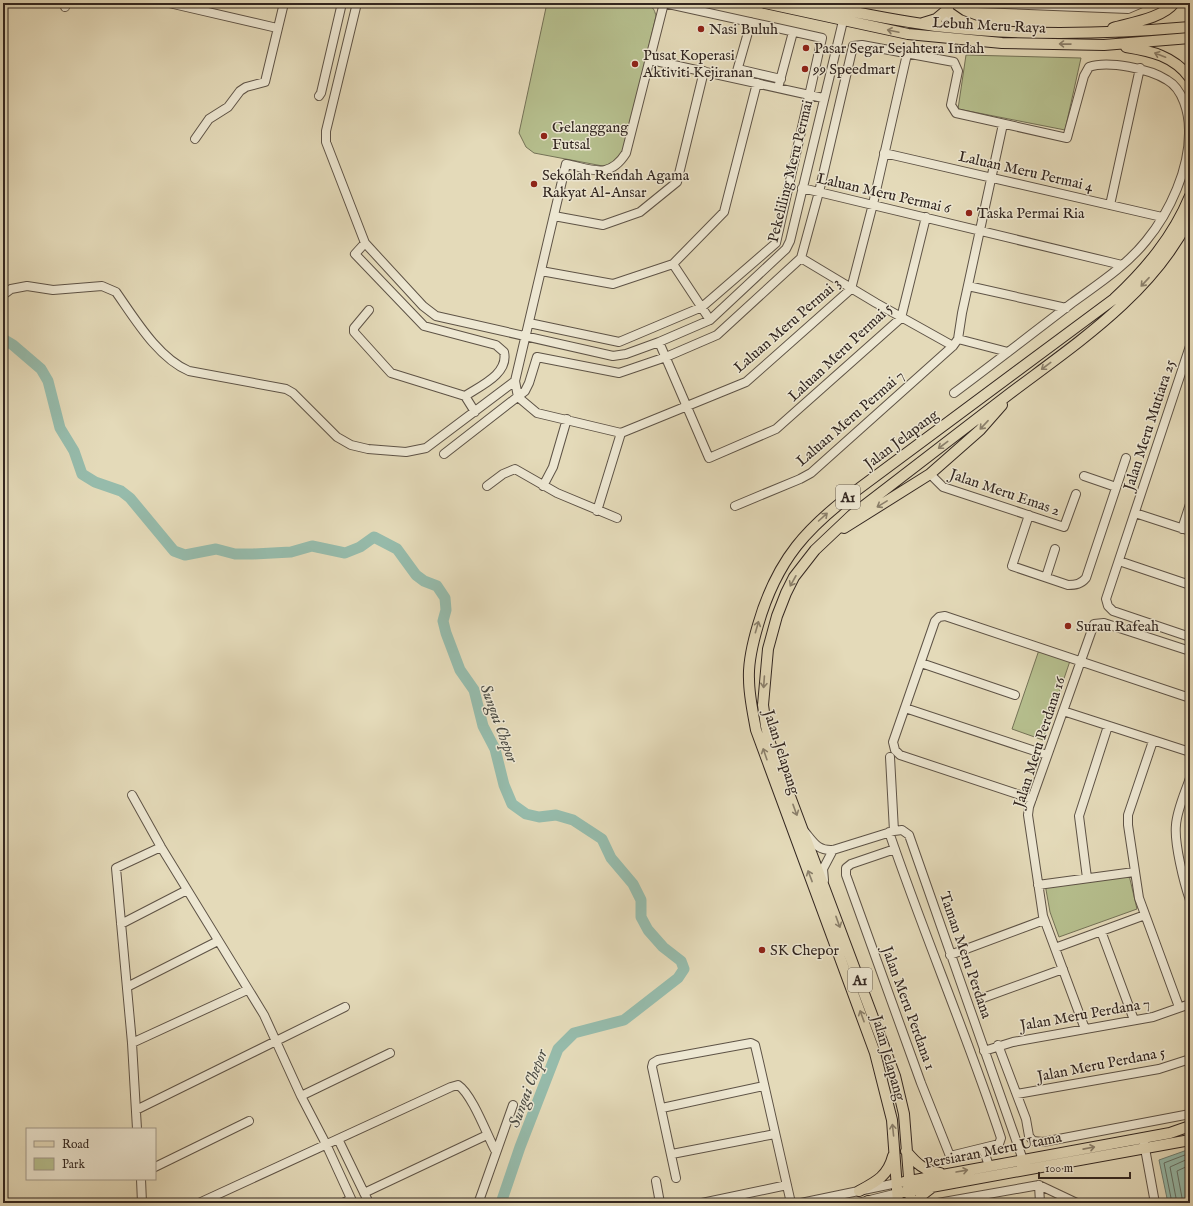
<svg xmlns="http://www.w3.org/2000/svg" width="1193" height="1206" viewBox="0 0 1193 1206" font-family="'IM FELL English',serif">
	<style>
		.green { fill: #b6bf8e; stroke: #747257 }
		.water { fill: #96bbab; stroke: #6e7f73 }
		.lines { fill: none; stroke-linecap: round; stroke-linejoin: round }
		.shore { stroke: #647066; stroke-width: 1 }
		.river { stroke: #96bbab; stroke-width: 11 }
		.minor-casing { stroke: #5e5346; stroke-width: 10 }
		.major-casing { stroke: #322620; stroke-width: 12 }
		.minor { stroke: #ede7d2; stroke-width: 8 }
		.major { stroke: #e4dab9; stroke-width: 10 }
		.oneway { stroke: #8b806c }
		.poi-dot { fill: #8f2418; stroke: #ede7d2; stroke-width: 1.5 }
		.labels { text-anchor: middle; stroke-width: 3; stroke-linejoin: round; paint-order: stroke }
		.shield { fill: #ede7d2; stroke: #6a6055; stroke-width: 1 }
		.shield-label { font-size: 14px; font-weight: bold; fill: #322620 }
		.street-label { font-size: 15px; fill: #322620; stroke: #ede7d2 }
		.poi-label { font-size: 15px; fill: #322620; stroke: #ede7d2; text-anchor: start }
		.water-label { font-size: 16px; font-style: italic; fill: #4b4b43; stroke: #ede7d2 }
	</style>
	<rect width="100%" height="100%" fill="#e4dab9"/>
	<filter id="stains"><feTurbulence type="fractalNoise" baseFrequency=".005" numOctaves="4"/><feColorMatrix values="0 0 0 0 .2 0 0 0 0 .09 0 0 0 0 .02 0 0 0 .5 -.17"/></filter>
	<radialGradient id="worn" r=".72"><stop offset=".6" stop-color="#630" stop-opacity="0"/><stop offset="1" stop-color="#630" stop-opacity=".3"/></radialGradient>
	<path class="green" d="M547,3C569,3 633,0 650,6C654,8 655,12 656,16L625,149L621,157L608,167L534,153L526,147L519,133Z
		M966,55L1081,58L1065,130L958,109Z
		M1039,650L1070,661L1043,740L1012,729Z
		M1129,875L1137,909L1059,937L1050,912L1045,884Z"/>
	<path class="water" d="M1190,1149V1203H1168L1159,1160Z"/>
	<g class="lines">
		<path class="shore" d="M1172,1203L1164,1163L1190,1153
			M1177,1203L1170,1167L1190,1158
			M1183,1203L1177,1171L1190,1165"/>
		<path class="river" d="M3,339L13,345L41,369L48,381L60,428L74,451L82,474L95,482L121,491L130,498L174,551L185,555L216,549L235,554H253L291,552L312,546L345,553L360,547L374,537L397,549L416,575L424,581L437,586L445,598L446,610L443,621L446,633L460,670L474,690L483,726L495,749L504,785L512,804L526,814L539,817L556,815L573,820L602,839L611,858L633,884L641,900V917L648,930L663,947L681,961L684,969L678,978L624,1020L574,1033L558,1049L520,1147L501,1203"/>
		<g class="minor-casing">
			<path id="minor" d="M64,3L65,7
				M169,3L277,28
				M357,3L326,131V142L365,243L423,306L436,316L613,356L626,354L659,342L710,320L786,249L790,241L843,21
				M664,3L626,153C609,180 592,169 566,164L515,381L518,397L537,413L621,433L746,382L851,289L873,204L907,54
				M978,3L1128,9L1142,3
				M945,27L949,3
				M651,60L823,98
				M738,69L781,79
				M735,78L751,22
				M778,88L793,32
				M319,96L321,93L342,3
				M195,139L209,119L228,107L240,91L246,87L265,82L284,3
				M884,153L1162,217
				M802,188L1122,265
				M1110,205L1140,68
				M554,216L603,225L640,212L677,182L704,71
				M365,243L355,254L424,326L496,345L504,352C509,374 480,386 465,396
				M801,258L876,303L953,346
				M673,264L710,320
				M541,271L613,284L673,264L724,212L757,83
				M968,286L1066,308
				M3,295L11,289L27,286L53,290L102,286L116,292C135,319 158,358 189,371L286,389L293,393L337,437L351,445L368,449L406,452L426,448L515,381
				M369,310L354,328V332L391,373L465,396L475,412
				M529,323L619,342L702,307L776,243L822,38L664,3
				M958,339L962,313L1003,124
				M659,342L709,458L776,429L901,318L926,217
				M1190,346L1106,599L1108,606L1113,611L1190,637
				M444,454L525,391L529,383L537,357L619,373L666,357L717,335L801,258L819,192L853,46L862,45L954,62L958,71L951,105L956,113L1067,138L1084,76L1089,67C1108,60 1150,69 1167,80C1183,89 1189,113 1189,130C1190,168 1170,212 1146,241C1126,266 1098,284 1072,303C1033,333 994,363 954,393
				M930,474L943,487L1064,527L1076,494
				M1084,476L1116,487
				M487,486L503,474L515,469L557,493L617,518
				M543,486L553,467L567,419
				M735,506L800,479L811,473L953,346L958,339L1008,352
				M597,511L621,433
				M1135,513L1190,531
				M1029,515L1012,566L1068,585C1076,585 1081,584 1086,578L1126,458
				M1182,529L1190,504
				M1119,561L1190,585
				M1046,577L1055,549
				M921,663L1015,695
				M905,708L1047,755
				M1063,711L1190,752
				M1153,741L1128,815V825L1139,898L1179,1007
				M890,757L894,831
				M1190,778C1185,793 1177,810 1176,825C1174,843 1184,883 1190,900
				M132,795L161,847L264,1015L301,1096L326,1144L353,1203
				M1032,799L900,755L895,750L893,742L935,621L939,617L945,616L1190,698
				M805,832C814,843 818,851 833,850L894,831L902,830L909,835L1023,1160V1164
				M889,832C924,935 967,1035 1001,1138L999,1144L950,1156L921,1083L846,875V868L851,864L895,849
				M1087,878L1079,816L1108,726
				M824,880L823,869L833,850
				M1038,885L1134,872
				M121,924L187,890
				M1101,931L1134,1020
				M1055,948L1145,915
				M950,955L1044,920
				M127,987L218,941
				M980,999L1063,969
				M1085,1029L1043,916L1028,815L1029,807L1094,624L1104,623L1190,651
				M132,1043L247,990
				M998,1045L1026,1119L1029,1136L1033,1141L1043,1142L1190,1114
				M984,1051L1013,1042L1153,1017L1190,1004
				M1017,1094L1159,1069L1190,1059
				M301,1096L390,1053
				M662,1108L764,1086
				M136,1110L345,1007
				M137,1129L132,1043L116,868L161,847
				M338,1139L369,1203
				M1144,1143L1155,1203
				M983,1148L989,1166
				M672,1154L775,1134
				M155,1167L249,1121
				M676,1178L652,1067L653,1063L658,1060L751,1043L755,1045L759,1062L791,1203
				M141,1179L142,1203
				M656,1181L660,1203
				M1039,1185L1077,1203
				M1039,1185L1040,1203
				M364,1193L487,1135
				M199,1203L451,1087L458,1085C472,1094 487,1135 495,1150
				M343,1203L351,1199
				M476,1203L479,1201L513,1105
				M702,1203L787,1185
				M801,1203L897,1183
				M858,1203L898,1193
				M938,1203L1039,1185"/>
		</g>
		<g class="major-casing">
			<path id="major" d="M765,3L908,34L1002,43L1104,45L1190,38
				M810,3C855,12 899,22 945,27C1026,36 1109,34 1190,27
				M947,11L960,20L976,26
				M923,23L936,19L948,9
				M1113,28C1130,23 1163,18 1174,3
				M1126,47C1151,51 1174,56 1190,78
				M844,528L930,474L980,430L1002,405
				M906,1151C916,1163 924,1171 940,1173
				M904,1182L1170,1133L1190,1126
				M859,1191C876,1182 888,1176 893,1156
				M904,1192L1190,1140
				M868,1201L874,1203
				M898,1203L892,1120L875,1053L756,730C753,713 749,696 749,679C748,661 753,642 758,625C777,559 807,527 861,487L1114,299C1146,269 1173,237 1190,196
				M911,1203L904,1114L895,1076L770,743L766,726L763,705L768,649L777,616L786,593L794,577L815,550L852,515C904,475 956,435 1008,395C1074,345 1153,294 1190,217
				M917,1203L922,1195L931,1188"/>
		</g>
		<use href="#minor" class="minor"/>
		<use href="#major" class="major"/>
	</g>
	<defs><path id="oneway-shaft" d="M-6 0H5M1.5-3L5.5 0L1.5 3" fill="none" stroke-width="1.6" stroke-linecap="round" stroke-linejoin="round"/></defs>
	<g class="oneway">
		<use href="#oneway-shaft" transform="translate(893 31) rotate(-168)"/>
		<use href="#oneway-shaft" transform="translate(1065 44) rotate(-179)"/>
		<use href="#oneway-shaft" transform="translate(1160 55) rotate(-159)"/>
		<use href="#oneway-shaft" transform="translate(1145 282) rotate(133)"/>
		<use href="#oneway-shaft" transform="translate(1046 366) rotate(143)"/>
		<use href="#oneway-shaft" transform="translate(984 425) rotate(133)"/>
		<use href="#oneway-shaft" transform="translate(943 445) rotate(143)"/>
		<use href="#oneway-shaft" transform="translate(882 504) rotate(149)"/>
		<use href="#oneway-shaft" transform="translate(823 517) rotate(-42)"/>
		<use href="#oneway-shaft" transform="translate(793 581) rotate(119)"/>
		<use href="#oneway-shaft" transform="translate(757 627) rotate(-74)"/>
		<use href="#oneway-shaft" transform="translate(764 682) rotate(94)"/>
		<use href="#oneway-shaft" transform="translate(765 754) rotate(-109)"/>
		<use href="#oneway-shaft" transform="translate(795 810) rotate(70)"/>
		<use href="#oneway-shaft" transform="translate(810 876) rotate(-111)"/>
		<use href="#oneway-shaft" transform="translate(838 922) rotate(70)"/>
		<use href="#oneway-shaft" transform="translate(862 1016) rotate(-110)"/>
		<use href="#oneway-shaft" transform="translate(893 1130) rotate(-96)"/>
		<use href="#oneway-shaft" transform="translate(1089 1148) rotate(-11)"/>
		<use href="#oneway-shaft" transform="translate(962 1171) rotate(-10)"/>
	</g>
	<g class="poi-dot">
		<circle cx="701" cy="29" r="4"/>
		<circle cx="806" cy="48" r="4"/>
		<circle cx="635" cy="64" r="4"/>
		<circle cx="805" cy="69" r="4"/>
		<circle cx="544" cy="136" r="4"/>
		<circle cx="534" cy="184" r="4"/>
		<circle cx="969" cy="213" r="4"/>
		<circle cx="1068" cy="626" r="4"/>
		<circle cx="762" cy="950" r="4"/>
	</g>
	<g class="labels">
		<g class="shield">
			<rect x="836" y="485" width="24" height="24" rx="3"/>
			<rect x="848" y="968" width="24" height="24" rx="3"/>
		</g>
		<g class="shield-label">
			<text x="848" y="502">A1</text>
			<text x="860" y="985">A1</text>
		</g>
		<g class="street-label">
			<text transform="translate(989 25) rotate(3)" y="5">Lebuh Meru Raya</text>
			<text transform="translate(790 171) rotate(-76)" y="5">Pekeliling Meru Permai</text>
			<text transform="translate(1026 171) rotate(13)" y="5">Laluan Meru Permai 4</text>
			<text transform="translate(884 193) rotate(13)" y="5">Laluan Meru Permai 6</text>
			<text transform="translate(787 325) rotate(-41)" y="5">Laluan Meru Permai 3</text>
			<text transform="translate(840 352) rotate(-43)" y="5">Laluan Meru Permai 5</text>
			<text transform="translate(850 418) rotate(-41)" y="5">Laluan Meru Permai 7</text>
			<text transform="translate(1149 425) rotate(-72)" y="5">Jalan Meru Mutiara 25</text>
			<text transform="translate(901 439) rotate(-37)" y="5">Jalan Jelapang</text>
			<text transform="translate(1005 492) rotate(19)" y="5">Jalan Meru Emas 2</text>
			<text transform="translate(1039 742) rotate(-72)" y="5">Jalan Meru Perdana 16</text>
			<text transform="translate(782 752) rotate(72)" y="5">Jalan Jelapang</text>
			<text transform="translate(966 955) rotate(71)" y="5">Taman Meru Perdana</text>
			<text transform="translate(909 1008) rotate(70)" y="5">Jalan Meru Perdana 1</text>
			<text transform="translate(1085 1014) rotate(-10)" y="5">Jalan Meru Perdana 7</text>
			<text transform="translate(889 1058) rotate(74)" y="5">Jalan Jelapang</text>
			<text transform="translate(1101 1064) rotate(-11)" y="5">Jalan Meru Perdana 5</text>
			<text transform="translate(993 1150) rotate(-11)" y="5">Persiaran Meru Utama</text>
		</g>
		<g class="poi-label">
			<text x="709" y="34">Nasi Buluh</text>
			<text x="814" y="53">Pasar Segar Sejahtera Indah</text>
			<text x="643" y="60">Pusat Koperasi<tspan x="643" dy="17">Aktiviti Kejiranan</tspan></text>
			<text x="813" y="74">99 Speedmart</text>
			<text x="552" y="132">Gelanggang<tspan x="552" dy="17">Futsal</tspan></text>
			<text x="542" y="180">Sekolah Rendah Agama<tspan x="542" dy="17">Rakyat Al-Ansar</tspan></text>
			<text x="977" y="218">Taska Permai Ria</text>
			<text x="1076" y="631">Surau Rafeah</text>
			<text x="770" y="955">SK Chepor</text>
		</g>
		<g class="water-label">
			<text transform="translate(500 723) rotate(70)" y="6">Sungai Chepor</text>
			<text transform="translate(527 1088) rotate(-69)" y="6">Sungai Chepor</text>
		</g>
	</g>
	<rect width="1193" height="1206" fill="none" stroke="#e4dab9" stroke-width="16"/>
	<rect x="4" y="4" width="1185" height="1198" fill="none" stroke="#322620" stroke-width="2"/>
	<rect x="8" y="8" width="1177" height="1190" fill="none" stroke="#322620"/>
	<rect x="26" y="1128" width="130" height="52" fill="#ede7d2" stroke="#a29a8b"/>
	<rect x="34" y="1141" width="20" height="6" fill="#e4dab9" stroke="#a29a8b"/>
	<text x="62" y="1148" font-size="12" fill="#322620">Road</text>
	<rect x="34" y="1158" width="20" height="12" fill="#b6bf8e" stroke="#a29a8b"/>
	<text x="62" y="1168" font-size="12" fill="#322620">Park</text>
	<path d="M1039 1172v6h91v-6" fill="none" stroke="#322620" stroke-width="2"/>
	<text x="1045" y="1172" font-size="12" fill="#322620" stroke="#ede7d2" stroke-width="3" paint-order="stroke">100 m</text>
	<rect width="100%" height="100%" filter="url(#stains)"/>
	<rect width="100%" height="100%" fill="url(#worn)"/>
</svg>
